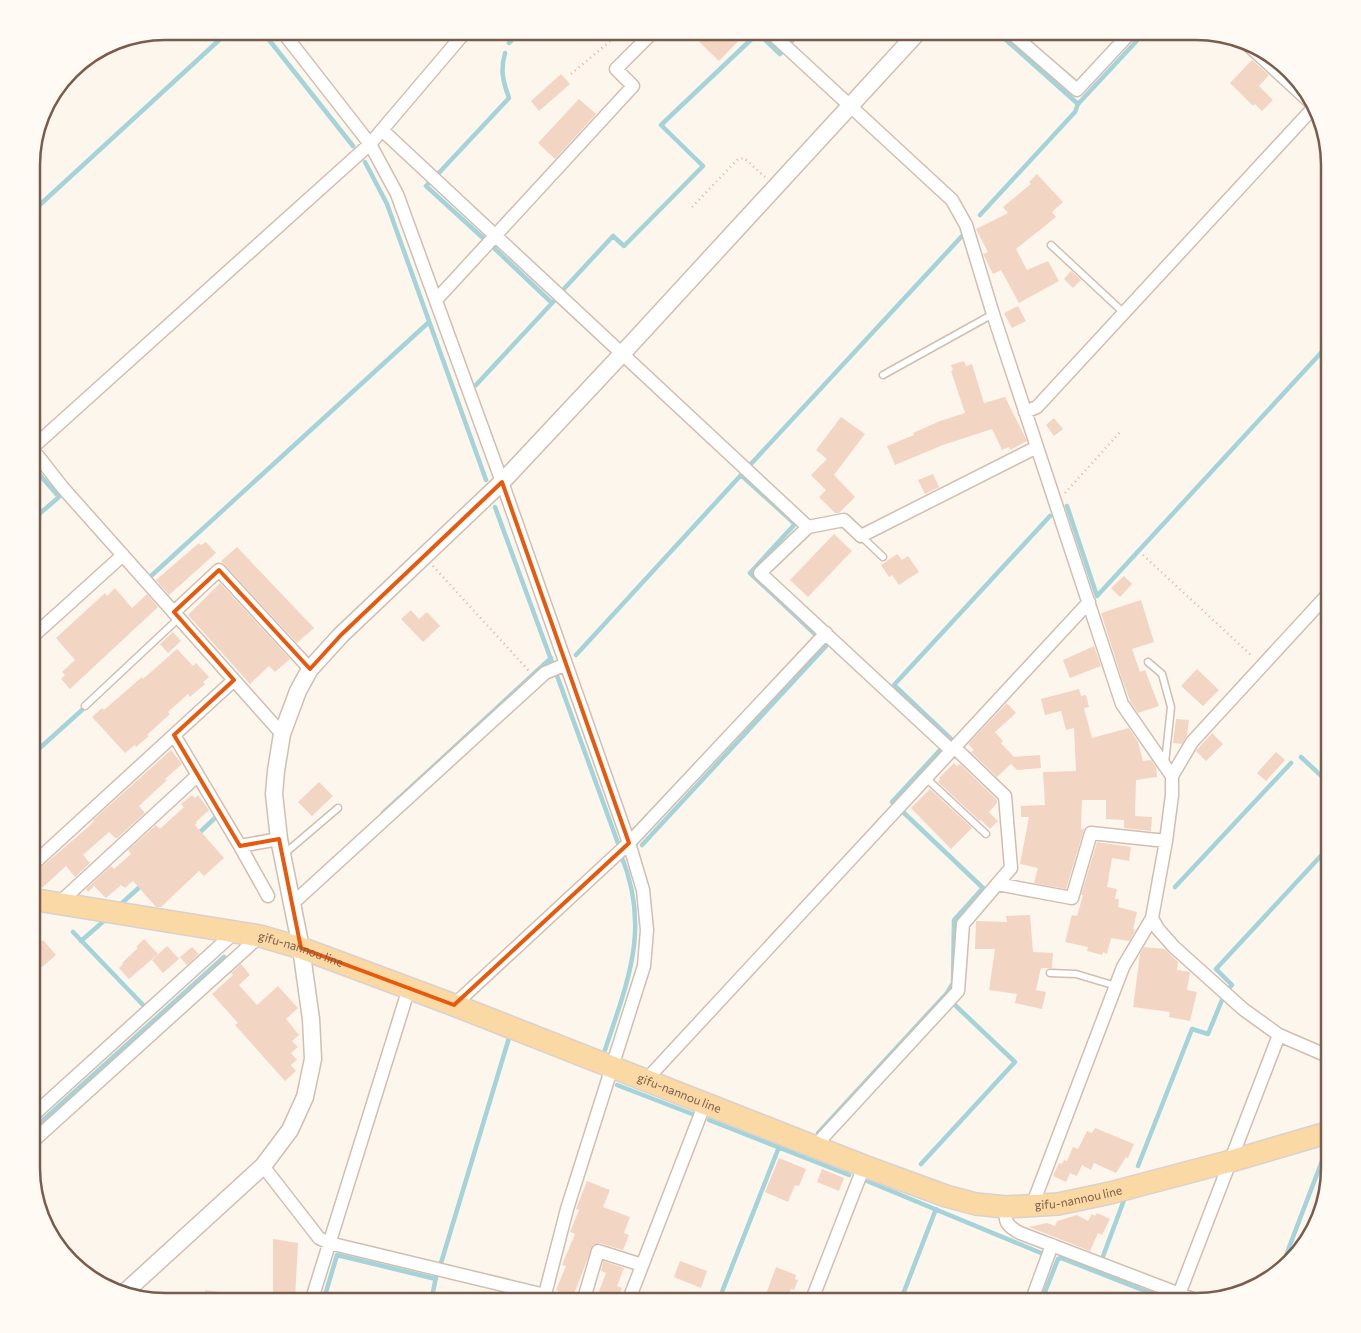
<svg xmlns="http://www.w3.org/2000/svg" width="1361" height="1333" viewBox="0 0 1361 1333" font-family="Commissioner,sans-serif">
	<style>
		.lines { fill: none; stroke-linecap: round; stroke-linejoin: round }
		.stream { stroke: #a5d3da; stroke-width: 4.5 }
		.building { fill: #f3d5c3 }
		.service-casing { stroke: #d1beb0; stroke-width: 9 }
		.minor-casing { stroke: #d1beb0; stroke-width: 15 }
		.tertiary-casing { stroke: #d1beb0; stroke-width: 19 }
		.primary-casing { stroke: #dad1cd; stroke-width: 24 }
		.path { stroke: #d9b8a5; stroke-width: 2.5; stroke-dasharray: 1 4; stroke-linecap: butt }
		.service { stroke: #fff; stroke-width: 6 }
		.minor { stroke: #fff; stroke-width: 12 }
		.tertiary { stroke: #fff; stroke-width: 16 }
		.primary { stroke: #fbd9a5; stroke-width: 21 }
		.marked { fill: none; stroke: #e8590c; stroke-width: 4; stroke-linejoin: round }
		.labels { text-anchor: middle; stroke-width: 4.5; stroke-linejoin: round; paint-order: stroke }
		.street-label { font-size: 12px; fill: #7a5c4d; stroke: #fffaf3 }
		.rim { fill: none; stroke: #7a5c4d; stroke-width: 2.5 }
	</style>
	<rect width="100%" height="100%" fill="#fdf6ec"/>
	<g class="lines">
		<path class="stream" d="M262,31L353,146
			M996,31L1078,104L1145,32
			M509,43L521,31
			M790,43L801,31
			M365,162L387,204L486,480
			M436,176L509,98C503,81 500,71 505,53
			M428,184L426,186L483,238
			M32,212L229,31
			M980,215L1075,112L1078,104
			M494,248L552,303
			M562,291L613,236L624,246L703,166L661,125L758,33L780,54L783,51
			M476,385L554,301
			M750,465L962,236
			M1067,506L1097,596L1330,343
			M495,507L553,665
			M31,521L59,497L31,465
			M151,576L429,322
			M576,655L741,475L795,524L750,573L817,636
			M556,673L619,846
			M950,740L951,739L894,685L1050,516
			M31,756L82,710
			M1301,757L1330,784
			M892,802L941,749
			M383,813L551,658
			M197,835L216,817
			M642,845L827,645
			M1175,887L1291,763
			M122,903L143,884
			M73,932L145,1007
			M81,941L105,920
			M1229,988L1232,985L1216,969L1330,846
			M605,1050C628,980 651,928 621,855
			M617,1085L692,1114
			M709,1120L849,1175
			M31,1131L224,957
			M818,1133L947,993L953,983L954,920L983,888L902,811
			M921,1164L1015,1062L956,1006
			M1138,1166L1192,1029L1208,1034L1222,1000
			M867,1181L1041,1253
			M1102,1259L1124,1200
			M441,1263L509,1038
			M1280,1271L1327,1148
			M323,1302L337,1255L436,1279
			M431,1302L436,1277
			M718,1302L779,1147
			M900,1302L936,1209
			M1041,1302L1058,1259L1061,1258L1168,1300"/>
	</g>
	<path class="building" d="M688,31H748L719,61Z
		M1252,60L1269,75L1259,86L1273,100L1262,111L1255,104L1253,106L1230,83Z
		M561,74L570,84L539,111L531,101Z
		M579,99L596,114L555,159L538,143Z
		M1037,174L1063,202L1052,212L1056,217L1016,249L1027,270L1048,261L1059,281L1019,303L1001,270L993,274L983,254L988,252L976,229L1008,213L1003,207L1031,184L1029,182Z
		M1071,271L1081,280L1073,288L1064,279Z
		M1018,306L1026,321L1012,328L1004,313Z
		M964,361L966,366L972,364L984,403L1005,397L1027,441L1010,450L1009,447L1002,450L992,429L943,445L895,465L887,446L914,435L913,433L940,421L965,413L951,371L953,370L951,365Z
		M841,417L865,434L834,475L855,497L839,513H835L819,497L826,490L811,475L827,459L816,450Z
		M1054,418L1063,429L1054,436L1046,425Z
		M933,474L939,487L925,494L918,480Z
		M834,534L852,551L808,597L790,580Z
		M206,542L216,553L169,595L156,580L199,543L201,545Z
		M237,547L314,628L297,643L221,561Z
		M897,554L902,560L908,556L919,572L899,585L892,575L889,577L881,565Z
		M1124,576L1132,584L1120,597L1111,588Z
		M220,583L290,659L275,672L269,666L250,684L188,615Z
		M115,588L132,608L147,594L158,607L70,689L61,679L65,675L62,672L75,660L56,638L105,593L107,596Z
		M1141,600L1154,642L1132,649L1140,672L1145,670L1159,706L1138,713L1131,703L1122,679L1101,613Z
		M411,610L419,619L427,612L440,626L423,642L401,619Z
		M173,632L181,641L168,653L160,644Z
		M1094,646L1101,666L1070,678L1063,660Z
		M177,649L193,666L196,663L209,677L203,682L205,684L190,697L188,694L168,712L170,714L147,735L149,736L136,747L135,745L125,753L92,717L102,708L104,710L142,677L143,679Z
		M1197,669L1219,690L1203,706L1181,686Z
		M1079,689L1081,696L1086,695L1089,707L1084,708L1092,738L1129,728L1138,742L1143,761L1151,760L1156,767L1157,777L1136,780L1135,816L1152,817L1151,831L1124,828V820L1106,819V800H1082L1081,829H1084L1066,889L1034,883L1038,868L1020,864L1029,817H1021V806L1045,805L1043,772L1076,771L1074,728L1066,730L1061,711L1045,715L1041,699Z
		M1007,703L1016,713L995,732L1003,741L1001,743L1014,757L1040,755L1041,768L1017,770L1011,764L997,777L971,752L974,750L968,744Z
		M1176,719L1189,720L1187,735L1182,744L1173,743Z
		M1212,733L1223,744L1206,761L1196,751Z
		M171,750L182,764L165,779L167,780L139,806L145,813L117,838H115L109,832L83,855L90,863L75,877L66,866L42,888L40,885L38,887L31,880V876L87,828L94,821L93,820Z
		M1276,752L1285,760L1266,781L1257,773Z
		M954,763L957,766L960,764L997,800V803L989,812L998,821L990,829L981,820L980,821L938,782L940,779L939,778Z
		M319,782L333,796L312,816L298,802Z
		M930,789L972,828L951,849L911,808Z
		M192,795L195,798L198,795L209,810L196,822L197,823L195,825L224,858L204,876L199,871L161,907H156L133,881L125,888L121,885L106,898L94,886L88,892L86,889L111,866L114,869L131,854L128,850L156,825L160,829L184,807L181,804Z
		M1097,842L1131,847L1129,861L1112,858L1107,887L1117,889L1115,899H1119L1118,907L1137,912L1133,929H1135L1134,933L1129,941L1111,938L1107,954L1103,952L1102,955L1087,951L1088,947L1065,942L1072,915L1077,916L1083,895H1081Z
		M1030,915L1033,952L1053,953L1052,968H1041L1036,990L1046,992L1042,1009L1015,1003L1017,994L989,990L995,949H975L976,921L1007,922L1006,916Z
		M144,939L158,954L129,979L119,968L123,964L122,963L138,948L136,947Z
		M43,940L56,955L42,967L37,961L31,965V951Z
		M167,946L179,959L163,973L152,960Z
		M192,947L199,954L187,965L180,957Z
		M1144,947L1165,949L1178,962L1177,970L1190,972L1187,990L1197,992L1190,1021L1169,1017L1170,1012L1133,1007L1140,954Z
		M241,964L250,975L239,985L257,1005L278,986L298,1008L286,1019L299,1035L292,1041L298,1047L291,1053L297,1060L291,1065L296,1071L285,1081L235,1025L238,1023L212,994L233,975L231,973Z
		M1095,1128L1134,1144L1128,1158L1126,1157L1116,1173L1094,1163L1091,1170L1082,1165L1077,1176L1070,1173L1066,1182L1053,1176L1059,1163L1062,1164L1064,1160L1067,1161L1073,1147L1078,1149L1087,1131L1092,1133Z
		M779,1158L806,1169L799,1186L795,1185L788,1202L765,1192Z
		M822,1169L844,1178L839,1191L817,1182Z
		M587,1181L610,1190L603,1207L630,1217L624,1233L629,1235L623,1250L600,1243L593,1245L571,1302H556L560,1292L556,1290L566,1266L562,1265L575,1234L570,1232L579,1210L576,1209Z
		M1097,1213L1110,1219L1102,1235L1098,1233L1090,1251L1029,1227L1047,1223L1055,1226L1057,1221L1077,1215L1088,1221L1092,1214L1095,1216Z
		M273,1239L298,1243L295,1298H273Z
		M603,1261L624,1268L617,1286L622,1288L617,1302H595L606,1273L601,1271Z
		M680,1261L707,1271L701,1288L674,1277Z
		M776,1267L796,1275L795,1279L798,1280L794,1290L791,1289L786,1302H777L765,1297Z
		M205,1290L241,1295L240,1302H204Z"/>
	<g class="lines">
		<g class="service-casing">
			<path id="service" d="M1051,245L1124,313
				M883,375L993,314
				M861,536L883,557
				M1148,662L1162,674L1171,707L1165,763
				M85,706L179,618
				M926,778L986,834
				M284,854L338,808
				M1050,973L1076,974L1116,986"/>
		</g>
		<g class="minor-casing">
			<path id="minor" d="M282,31L370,144L397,194L502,482L629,843L643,890L647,930L644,966L567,1209L543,1302
				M769,31L952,200L966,225L993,314L1122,704L1172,776
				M1009,31L1077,90L1131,32
				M382,130L808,527L760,573L951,750
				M436,300L633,86L616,69L654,31
				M1025,412L1037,407L1315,106
				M31,447L63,488L282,734
				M32,448L370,144L466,31
				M808,527L844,520L861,536L1037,447
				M174,612L219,570L310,669
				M31,638L123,555
				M174,735L240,846L279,839
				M240,846L268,896
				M31,866L234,680
				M997,884L1072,898L1091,833L1166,841
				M59,903L198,775
				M292,904L545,673L566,664
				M1152,918L1158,929L1174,947L1243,1009L1279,1035L1330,1057
				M454,1005L629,843L826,633
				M646,1080L1089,602
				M31,1117L235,932
				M31,1143L260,936
				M815,1146L958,991L963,924L1011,868L1005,796L954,747
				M263,1166L319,1238L329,1243L545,1295
				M1032,1206L1123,967L1152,918L1166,841L1172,795V776L1192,742L1330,592
				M1006,1207C1004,1222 1007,1226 1020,1233L1198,1301
				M311,1302L409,988
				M583,1302L598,1251L642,1265
				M628,1302L705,1103
				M811,1302L864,1166
				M1031,1302L1052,1245
				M1176,1302L1279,1035"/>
		</g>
		<g class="tertiary-casing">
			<path id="tertiary" d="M1249,43L1312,101
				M124,1293L263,1166L290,1130L305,1097L313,1059L311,1019L301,948L279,839L274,794L276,771L282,734L298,691L310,669L341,635L502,482L621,355L919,31"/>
		</g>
		<g class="primary-casing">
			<g id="primary">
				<path id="s1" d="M31,899L260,936L301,948L454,1005L864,1166L946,1196L976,1204L1006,1207L1058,1204L1110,1193L1231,1161L1330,1132"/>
			</g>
		</g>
		<path class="path" d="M571,74L622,31
			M692,207L738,159L744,158L765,177
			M1065,493L1120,432
			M1143,555L1253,657
			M433,566L529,671"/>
		<use href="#service" class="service"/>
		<use href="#minor" class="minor"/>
		<use href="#tertiary" class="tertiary"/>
		<use href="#primary" class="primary"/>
	</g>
	<path class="marked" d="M502,482L629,843L454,1005L301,948L279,839L240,846L174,735L234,680L174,612L219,570L310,669L341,635Z"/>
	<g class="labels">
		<g class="street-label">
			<text dy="4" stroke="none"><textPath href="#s1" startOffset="275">gifu-nannou line</textPath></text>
			<text dy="4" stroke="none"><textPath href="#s1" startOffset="680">gifu-nannou line</textPath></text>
			<text dy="4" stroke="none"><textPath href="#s1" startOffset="1100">gifu-nannou line</textPath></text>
		</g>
	</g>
	<path d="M0 0H1361V1333H0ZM165 40H1196A125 125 0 0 1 1321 165V1168A125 125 0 0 1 1196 1293H165A125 125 0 0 1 40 1168V165A125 125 0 0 1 165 40Z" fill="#fffaf3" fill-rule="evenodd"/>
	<path class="rim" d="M165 40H1196A125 125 0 0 1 1321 165V1168A125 125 0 0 1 1196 1293H165A125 125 0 0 1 40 1168V165A125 125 0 0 1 165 40Z"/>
</svg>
